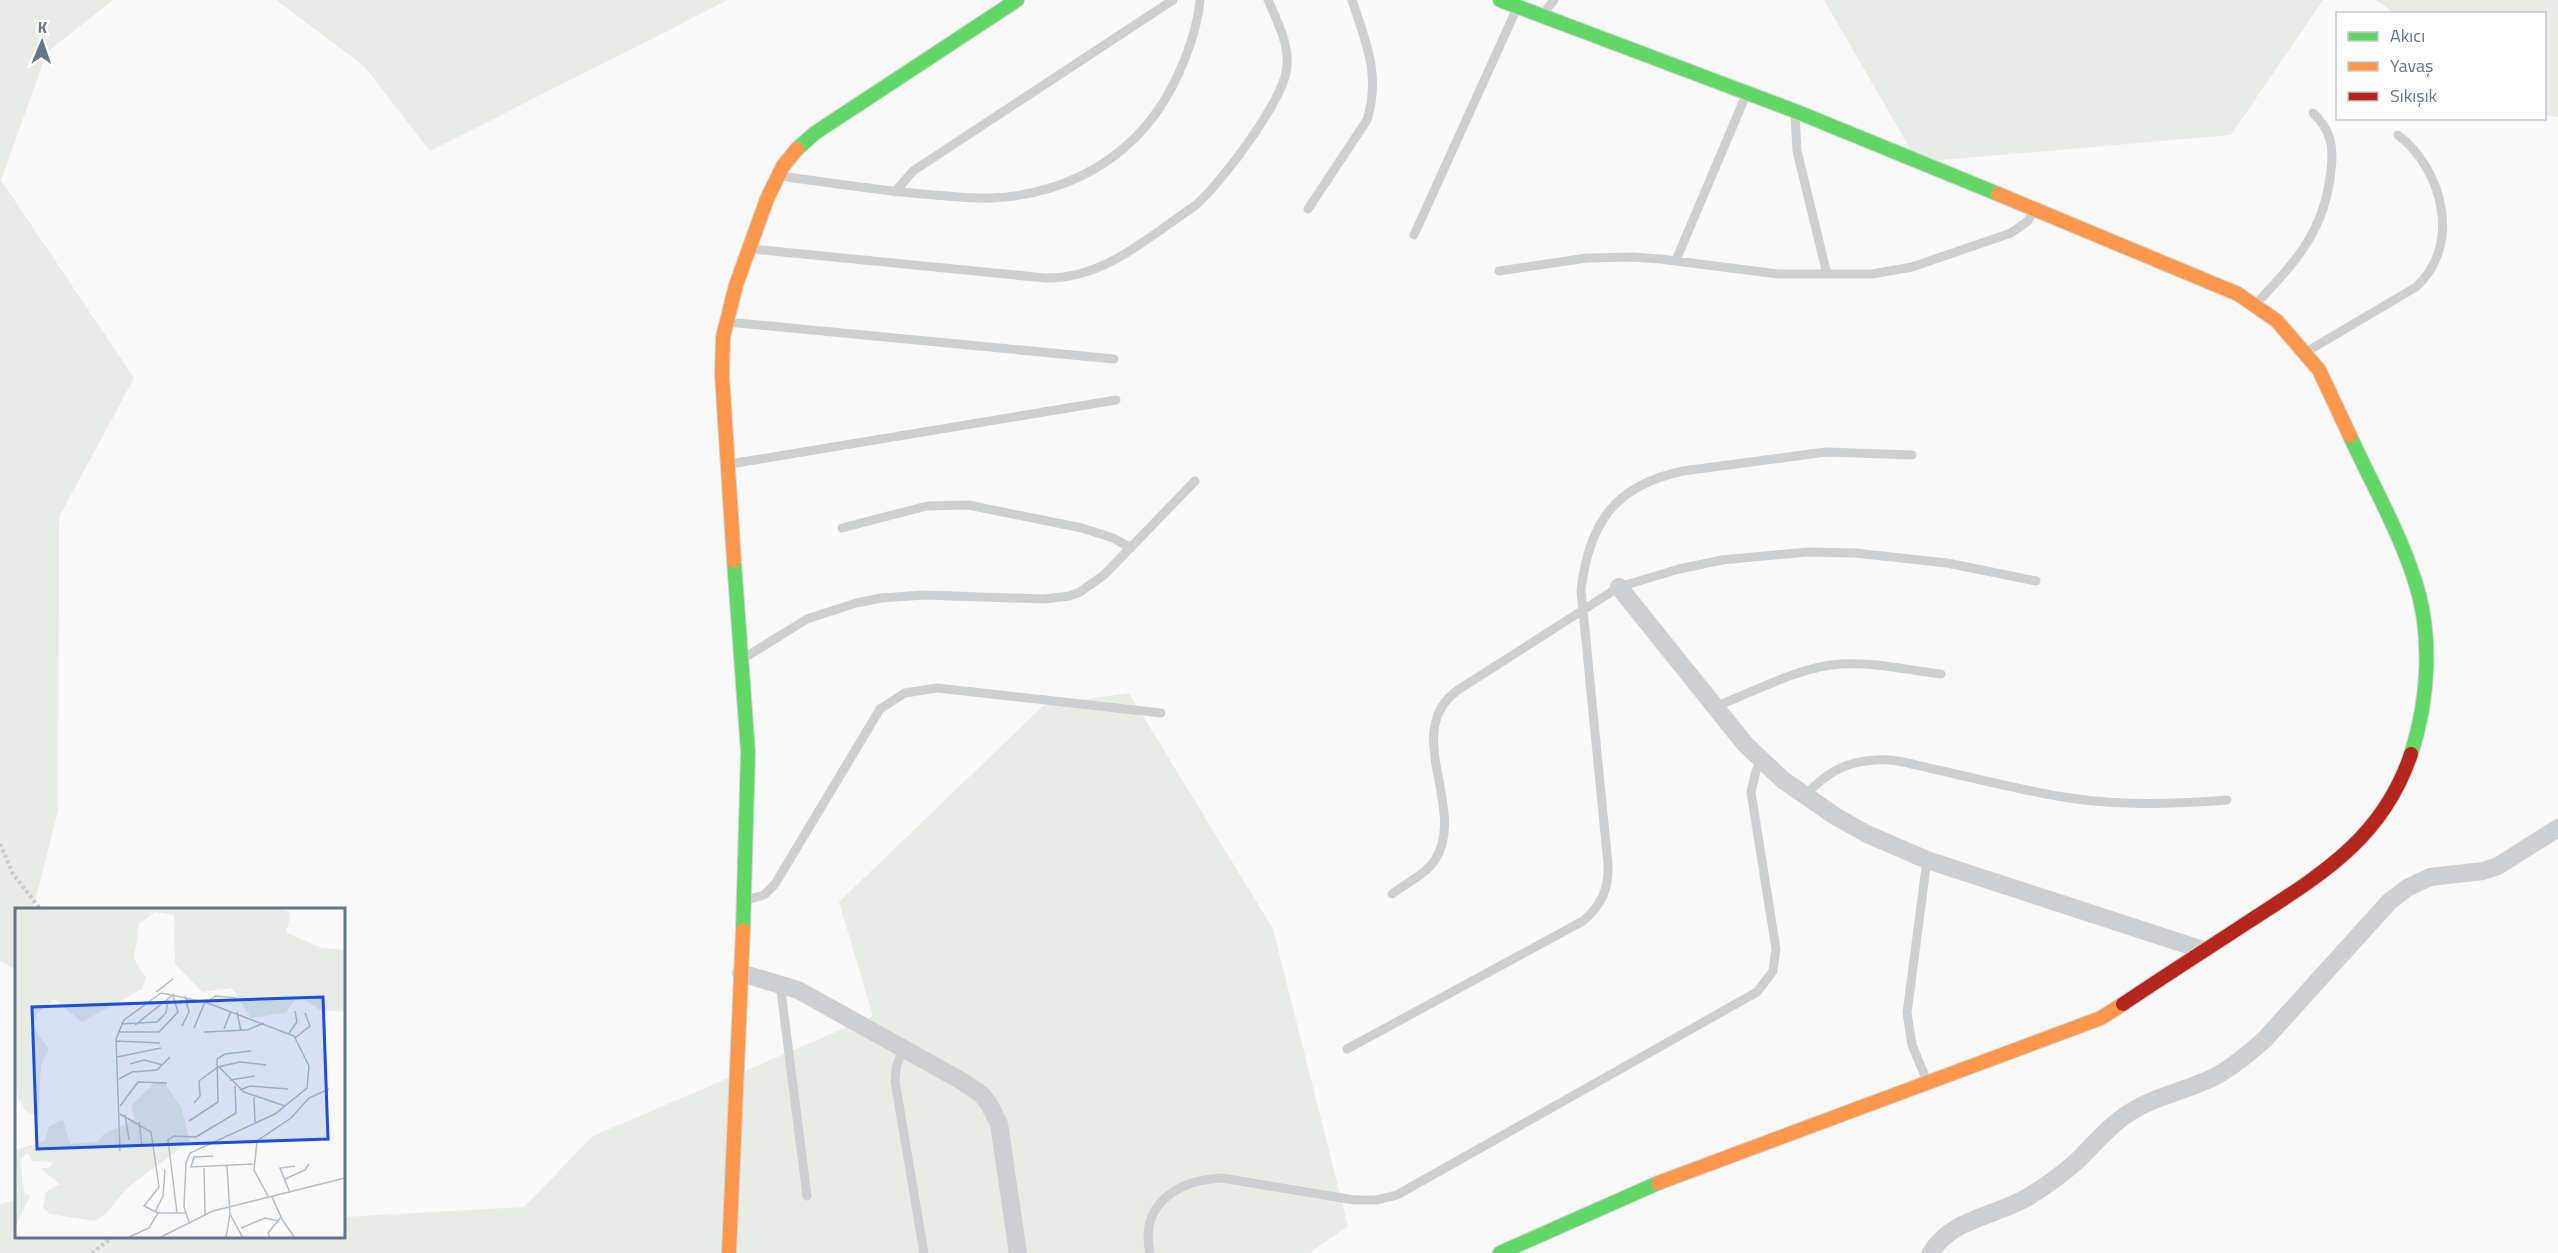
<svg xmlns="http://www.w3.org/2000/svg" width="2558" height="1253" viewBox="0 0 2558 1253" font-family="'Titillium Web',sans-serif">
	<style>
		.green { fill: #e8ebe6 }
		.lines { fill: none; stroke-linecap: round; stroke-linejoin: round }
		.fast-casing { stroke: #d5d6d7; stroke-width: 16 }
		.slow-casing { stroke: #d5d6d7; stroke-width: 16 }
		.jam-casing { stroke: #d5d6d7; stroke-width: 16 }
		.path { stroke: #cbcccd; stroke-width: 4; stroke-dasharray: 3 3; stroke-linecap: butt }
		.lane { stroke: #cecfd0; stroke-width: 9 }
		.street { stroke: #cecfd0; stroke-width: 18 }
		.fast { stroke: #63d668; stroke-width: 14 }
		.slow { stroke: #ff974d; stroke-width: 14 }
		.jam { stroke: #b3261e; stroke-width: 14 }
		.inset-road { fill: none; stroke: #b5bdc3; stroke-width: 1.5 }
		.view { fill: #1d4ed8; fill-opacity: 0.15; stroke: #1d4ed8; stroke-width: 3 }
		.inset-edge { fill: none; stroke: #657683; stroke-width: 3 }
	</style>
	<rect width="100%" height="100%" fill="#f9f9f9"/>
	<path class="green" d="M0,0H113L47,52L1,180L134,378L59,517L58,811L33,909L16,910V970L0,961Z
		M276,0H728L430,151L364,66Z
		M1824,0H2323L2231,135L1918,162Z
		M2376,0H2558V117L2545,115L2544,14L2394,13Z
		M1129,693L1273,929L1348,1226L1309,1253H0V1204L16,1200V1236H344V1217L524,1207L593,1136L873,1016L839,902L1043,706Z"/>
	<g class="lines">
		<g class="fast-casing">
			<path id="fast" d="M1500,0L1795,111L1998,194
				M797,149L815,133L1017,0
				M2350,436C2371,482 2398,529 2414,578C2433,634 2429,699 2411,754
				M734,561L748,752L743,930
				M1500,1253L1658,1183"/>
		</g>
		<g class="slow-casing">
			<path id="slow" d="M1998,194L2238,294L2277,321L2319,370L2350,436
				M734,561L722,375L723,337L736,285L767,199L783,166L797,149
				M1658,1183L2101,1018L2123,1004
				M729,1253L743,930"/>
		</g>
		<g class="jam-casing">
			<path id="jam" d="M2123,1004C2163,977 2204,951 2245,924C2317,877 2382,841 2411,754"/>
		</g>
		<path class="path" d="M0,844L13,874L41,910
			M92,1253L114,1236"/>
		<path class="lane" d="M1544,13L1554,0
			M1795,114L1797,151L1827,274
			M780,176C831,183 882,191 933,195C953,196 973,199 992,198C1057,195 1117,167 1156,113C1177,84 1197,36 1200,0
			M895,192L913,171L1173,0
			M1308,209L1367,120C1381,75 1366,43 1352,0
			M1414,235L1517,8
			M752,249L1045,278C1103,280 1150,236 1196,205C1222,182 1284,100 1287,67C1289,43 1277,21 1268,0
			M1676,260L1746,95
			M1499,271L1587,258L1633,257L1660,259L1778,274H1872L1912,267L2011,233L2028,221L2033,211
			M2257,303C2296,261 2325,231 2331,170C2334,146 2331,130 2313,113
			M727,322L1114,359
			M2306,352L2416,287C2462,246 2443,169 2398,135
			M730,464L1116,400
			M842,528L927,506L968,505L1082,528L1113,538L1131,548
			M744,658L807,619L856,603L881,598L924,595L1044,599L1069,596L1080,592L1104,575L1195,481
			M1715,707C1753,692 1791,671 1831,665C1867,660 1906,670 1941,674
			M1804,796C1826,774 1843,762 1875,760C1896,758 1917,766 1938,770C1972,778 2006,786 2041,793C2102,806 2165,805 2227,800
			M1927,860L1907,1013L1912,1045L1927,1081
			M1392,894C1405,884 1426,874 1435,860C1468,808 1400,731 1458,690L1619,587L1679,569L1722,560L1808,552L1855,553L1947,563L2036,581
			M746,900L764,895L775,884L880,709L905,693L937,688L1161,713
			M780,983L807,1196
			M903,1048L896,1068L895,1081L924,1253
			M1347,1049L1583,921C1602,905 1609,888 1608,864L1581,590C1589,523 1615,485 1683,471L1826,452L1912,455
			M1150,1253C1139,1204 1178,1180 1222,1178L1354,1200H1376L1397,1195L1757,992L1773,971L1776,949L1751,792L1756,771L1762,761"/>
		<path class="street" d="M1619,587L1745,744L1783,780L1835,816L1867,834L1927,860L2203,950
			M741,973L798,990L960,1080L981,1094L989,1104L999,1124L1018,1253
			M1931,1253C1950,1219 1996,1216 2028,1197C2046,1186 2063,1174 2079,1159C2095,1143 2110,1125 2129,1113C2155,1096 2186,1091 2214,1077C2233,1067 2249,1053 2265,1039L2389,902L2407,888L2430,877L2483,871L2498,866L2558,828"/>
		<use href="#fast" class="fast"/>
		<use href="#slow" class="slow"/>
		<use href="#jam" class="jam"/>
	</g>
	<g transform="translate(15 908)">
		<rect width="330" height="330" fill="#f9f9f9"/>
		<path d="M263,0L276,5L271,24L306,40L330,42V104L305,102L283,87L271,105L236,110L217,80L187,84L160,56L159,7L140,4L124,16L119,51L131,70L127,81L67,114L39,91L23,105L18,119L34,141L26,157L23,209L10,202L0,183V1ZM148,173L166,199L175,233L112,280L91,306L79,313L35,306L28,300L31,284L45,276L26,261L35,259L38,254L17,253L13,245L5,251L9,284L15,288L0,319V242L30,233L34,218L48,212L55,236L82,234L89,226L120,211L116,198L139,175Z" fill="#e8ebe6"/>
		<path class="inset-road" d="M141,84L158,71M192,95L200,88L222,90M222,104L226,123M106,116L142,114L151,105L153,92M120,117L159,86M167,118L174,104L170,88M179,120L190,94M209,121L216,103M103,124H144L163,104L158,88M189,124L232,122L249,115M274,125L282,114L280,103M280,130L295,118L290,105M101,133L145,135M102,149L146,140M115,156L129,152L148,157M204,159L229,184L270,198M104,171L117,164L142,162L155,149M215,172L240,168M225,182L235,178L273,181M239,189L240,214M179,195L185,188L184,173L203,159L225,154L251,157M105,198L123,174L152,175M105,206L136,224L144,279L129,298L143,305H170M110,207L114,232M174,213L203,194L202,151L210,146L236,143M124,214L127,238M105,243L101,131L109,112L146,85L190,94L279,128L294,158L292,180L260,206L175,245L171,255L169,299L174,314M198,248L179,249L176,259L238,256M189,260L190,306M270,271L290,262L294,256M275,285L265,260L280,258M254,290L239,262L242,233L276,210L294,190L314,181M140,304L148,288L150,262M162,305L153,232L159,228L181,229L221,205L220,178M215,306L228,330M266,310L280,330M226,320L250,310L264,313M112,330L134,320L143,305M144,330L198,303L330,270M211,330L215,306L212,258M255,330L253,325L266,309L257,289"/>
		<path class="view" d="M308,89L313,231L22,241L17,99Z"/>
		<rect width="330" height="330" class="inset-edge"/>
	</g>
	<rect x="2336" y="12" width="210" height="108" fill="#ffffff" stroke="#c1c8cd" stroke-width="1.5"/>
	<rect x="2348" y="32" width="30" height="9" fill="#63d668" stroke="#c1c8cd" stroke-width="1.5"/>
	<text x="2390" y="42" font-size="18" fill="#657683">Akıcı</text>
	<rect x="2348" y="62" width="30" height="9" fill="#ff974d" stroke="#c1c8cd" stroke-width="1.5"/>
	<text x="2390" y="72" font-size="18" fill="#657683">Yavaş</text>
	<rect x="2348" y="92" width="30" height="9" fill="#b3261e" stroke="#c1c8cd" stroke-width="1.5"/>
	<text x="2390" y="102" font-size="18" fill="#657683">Sıkışık</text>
	<g transform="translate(42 42) rotate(2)" stroke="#ffffff" stroke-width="4.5" paint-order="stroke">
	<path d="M0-4.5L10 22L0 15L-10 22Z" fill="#657683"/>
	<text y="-9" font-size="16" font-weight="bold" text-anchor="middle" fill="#657683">K</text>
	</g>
</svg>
